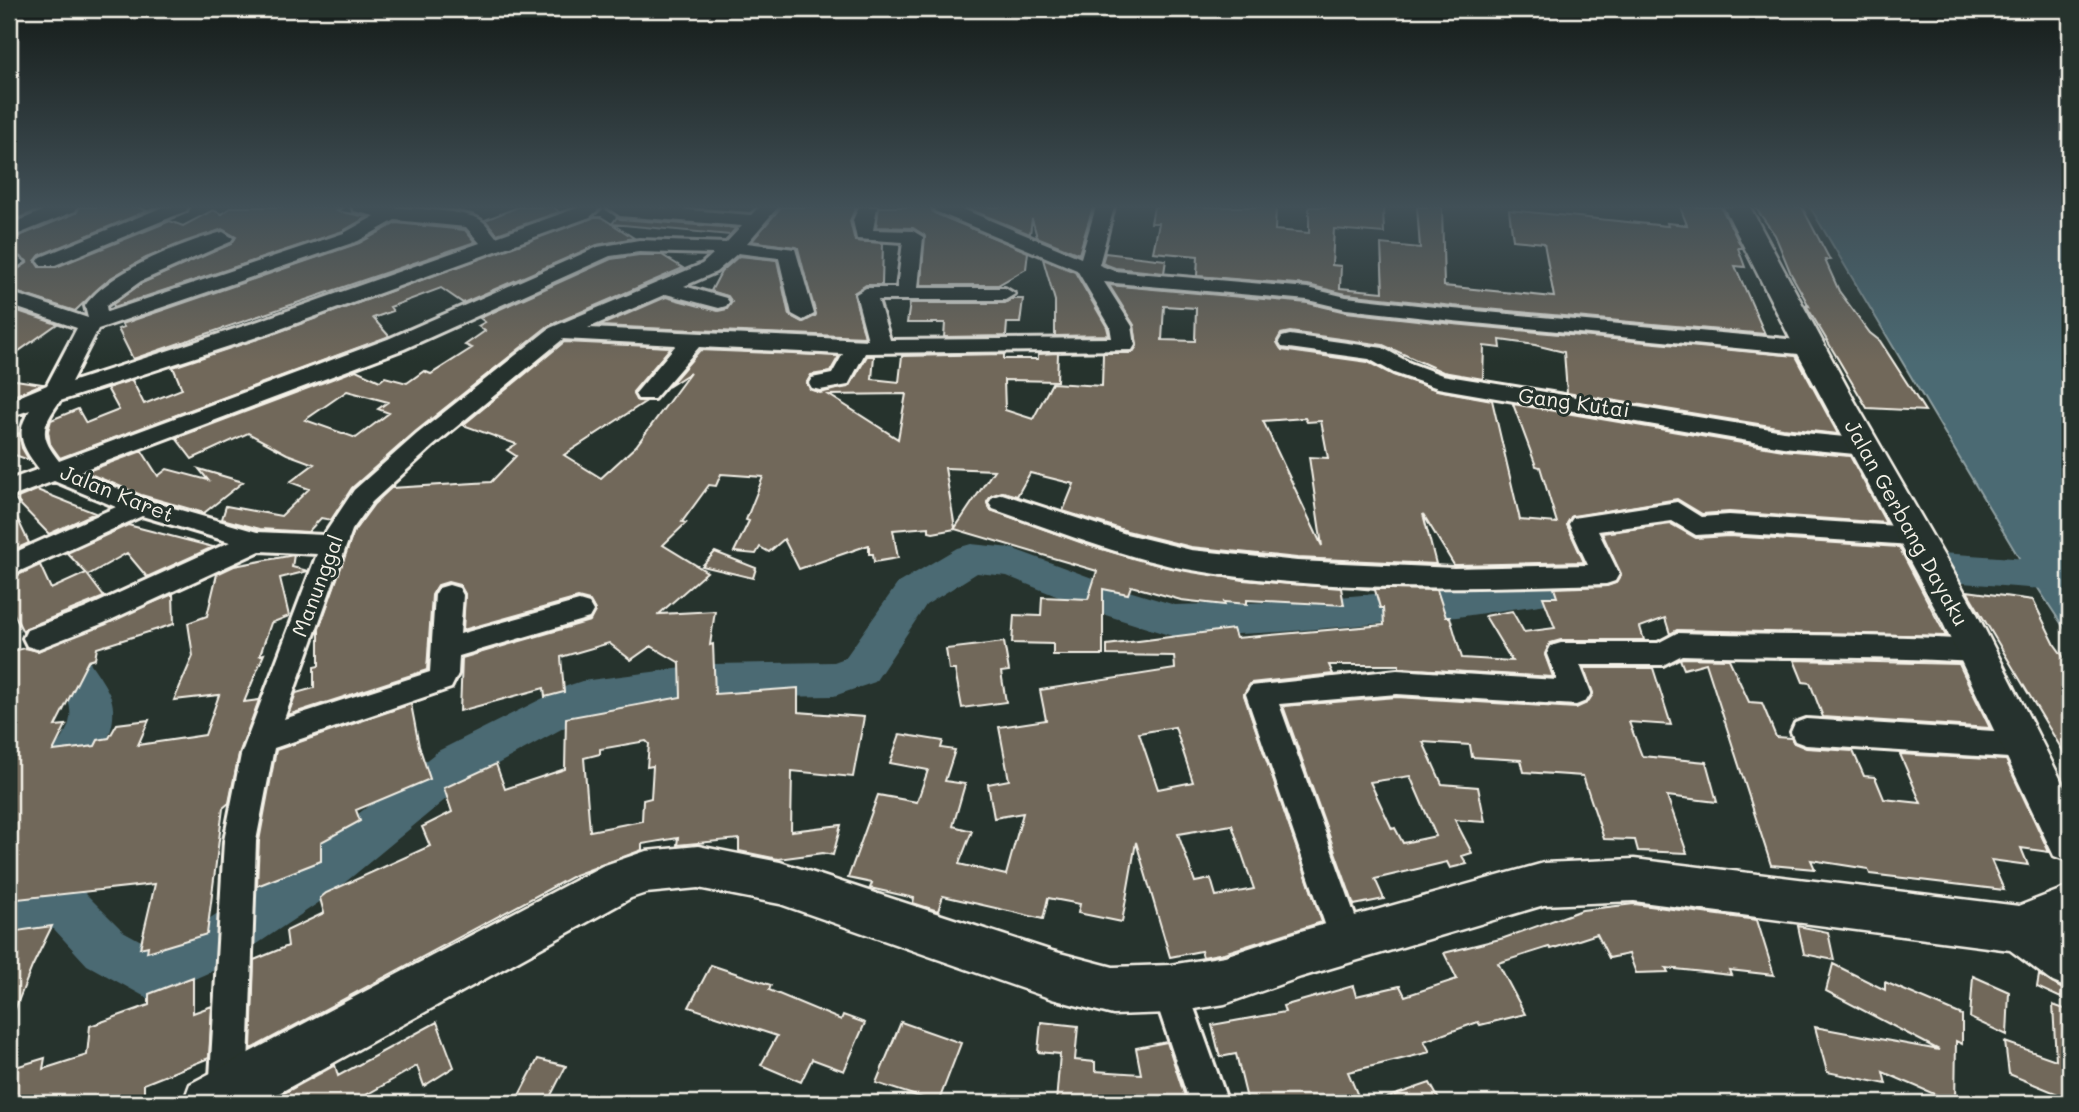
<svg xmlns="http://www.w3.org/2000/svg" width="2079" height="1112" viewBox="0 0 2079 1112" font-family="Mali,sans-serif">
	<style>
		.water { fill: #4c6a73; stroke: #8fa0a2; stroke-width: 2 }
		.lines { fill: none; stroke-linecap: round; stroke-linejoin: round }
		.river { fill: #4c6a73; fill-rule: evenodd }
		.building { fill: #71685a; stroke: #f4f1e8; stroke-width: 2; fill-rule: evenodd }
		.minor-casing { stroke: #f4f1e8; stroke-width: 6 }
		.highway-casing { stroke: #f4f1e8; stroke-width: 5 }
		.minor { fill: #26332d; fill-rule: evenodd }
		.highway { fill: #26332d; fill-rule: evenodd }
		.labels { text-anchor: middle; stroke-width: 6; stroke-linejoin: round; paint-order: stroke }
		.street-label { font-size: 21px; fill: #f4f1e8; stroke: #26332d }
	</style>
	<rect width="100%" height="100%" fill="#26332d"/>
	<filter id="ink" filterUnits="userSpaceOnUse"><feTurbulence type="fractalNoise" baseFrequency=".0143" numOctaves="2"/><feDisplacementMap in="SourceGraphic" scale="14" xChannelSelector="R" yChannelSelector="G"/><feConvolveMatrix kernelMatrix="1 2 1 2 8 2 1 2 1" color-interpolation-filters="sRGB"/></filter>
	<g filter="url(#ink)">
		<path class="water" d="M1810,207H2070V637L2028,573Z"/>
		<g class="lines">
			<path class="river" d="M971,544L1011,548L1122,589L1175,605L1280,602L1457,587L1670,558L1684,562L1689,572L1684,582L1670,586L1457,617L1280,632L1175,637L1096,612L1007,576L977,573L926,605L875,682L834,696L714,698L589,714L470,779L330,895L226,965L149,999L87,965L54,929H9V883H65L82,890L123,931L152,947L190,931L296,863L438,751L567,686L582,681L714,664L834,662L845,658L898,583L957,548Z
				M1855,547L2070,562V591L1855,575L1841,571L1836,561L1841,551Z
				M74,656L89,661C97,673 106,685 111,698C116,714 112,731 105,745C84,786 50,803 9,817V777C40,763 89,731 63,690L9,693V659Z"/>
		</g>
		<path class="building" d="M9,207H46L9,222Z
			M80,207H138L147,211L40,255L35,261L39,267H56L170,221L183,226L213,210L222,214L231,207H343L337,211L367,217L343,231L114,307L113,304L142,283L231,244L236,237L222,229L146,258L109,279L75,311L9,290V275L27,263L16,254L9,255V240L76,213Z
			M518,207H554L559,212L497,234L485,220Z
			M781,207H856L850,221L855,241L883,243L882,285H866L854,293L865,337L599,326L666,297L718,311L727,309L732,302L728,296L711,291L721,272L739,256L777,260L789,315L802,322L815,316L798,248L752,241Z
			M879,207H930L934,213L1028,252L1026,269L998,285H921L924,235L913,228L876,227Z
			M964,207H1093L1079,254L1037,237L1032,219L1030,234Z
			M1154,207H1276L1275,230L1309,233V207H1383L1384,233L1334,229L1332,265L1341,266L1340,288L1383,292L1381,244L1420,248L1417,207H1442L1444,286L1554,297L1544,243L1513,240L1509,210L1668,226L1667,223L1687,225L1680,207H1721L1742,248H1738L1745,267L1735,266L1765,334L1453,306L1346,294L1308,285L1197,276L1198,256L1153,252L1159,223H1151Z
			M1755,207H1802L1830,260H1825L1839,291L1870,333L1880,341L1925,411L1867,408L1806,305L1809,306L1791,274L1775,235Z
			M594,217H601L634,238L597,245L463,303L441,288L390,307L393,311L373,318L389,336L387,337L60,458L50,444L48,431L51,420L78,409L86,423L119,410L107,388L132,380L144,404L182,389L173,367L270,335Z
			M617,217L620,219L736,228L730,235L612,224Z
			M396,223L465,230L475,242L133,359L118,329L124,327L122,324L359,243Z
			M1105,253L1166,260L1164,273L1115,268L1102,263Z
			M639,255H662L683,268L548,326L415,432L352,488L331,520L321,518L308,532L260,529L222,519L226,506L281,516L309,489L290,482L314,464L287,454L248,433L192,459L176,438L356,370L380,381L385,377L407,383L424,371L431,374L472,348L465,345L485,331L478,326L485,322L480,318L611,259ZM347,391L388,402L378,409L389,413L356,438L305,420Z
			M1043,259L1075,272L1107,327L1109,335L1055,336V301Z
			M1109,285L1308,303L1346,312L1453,324L1796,356L1838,434L1783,428L1567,393L1564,352L1535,345L1500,340L1501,348L1484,346L1483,379L1443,372L1383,345L1290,332L1281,334L1277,341L1282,350L1368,362L1393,375L1437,390L1492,400L1520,520L1557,523L1540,467L1536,466L1513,404L1783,450L1850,456L1886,523L1729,512L1702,514L1677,499L1571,517L1567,525L1584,562L1457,565H1454L1423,514L1436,564L1297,558L1191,547L1127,531L1063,511L1074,484L1030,473L1017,496L1003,492L991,496L987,502L991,510L1091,546L1166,567L1243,580L1341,588L1344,605L1247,600V604L1224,602L1225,605L1181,600L1131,586L1128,594L1103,589V655H1053V644L1012,643L1014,615L1041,616L1042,597L1088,599L1097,571L955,529L933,533L929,532V527L893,530L898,558L874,562L873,554H869V545L799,569L784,539L769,552L760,547L756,554L734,552L749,521L746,520L763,477L721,474L716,486L709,485L682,522L686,523L663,545L707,572L659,614L715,611L710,645L713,644L715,694L798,688V712L864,717L853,777L792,771L791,831L841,825L833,855L823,853L778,859L739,851V839L677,845L678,838L642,844V850L575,875L251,1049L254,960L288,946L286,931L324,913L320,898L326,893L430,846L422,827L452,812L444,788L496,764L505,789L565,769L566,718L681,697L680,663L651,646L631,660L609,643L561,657L564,692L545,697L544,688L460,711L462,658L590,621L595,610L590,601L578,598L463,630L465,594L460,585L448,582L438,585L432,595L427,670L288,715L296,693L314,688V667L319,666V629L354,531L374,504L391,488L491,482L516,456L507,450L516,444L463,425L564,342L671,347L633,392L636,400L645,402L564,455L601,478L636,446L690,373L668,387L700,350L839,356L830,372L811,375L807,382L810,389L820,393L850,386L867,356H874L872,379L899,382L902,356L1004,354V359H1038V354L1058,353L1057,381L1004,380L1005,410L1033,419L1052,383L1102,386L1103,353H1132L1137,346L1134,325ZM1164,306L1196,308L1195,341L1162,340ZM906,394L898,439L829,395ZM1305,418L1307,422L1321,421L1328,458L1309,457L1322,546L1263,421ZM945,468L994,470L955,528ZM646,741L649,744L647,767L653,766L651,798L643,800L642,821L590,831L584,758L600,754V749Z
			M1012,299H1023L1020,323H1007L1006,336L944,337L945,323H907L910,303H1005Z
			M9,308L57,324L9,358Z
			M9,379L42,384L11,397Z
			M19,433L22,448L29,460L9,453V437Z
			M142,451L158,476L167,469L208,480L199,469L243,482L204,513L141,495L85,472Z
			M37,490L95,513L49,534L15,499Z
			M9,501L29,543L9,552Z
			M1671,524L1696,538L1729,536L1899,547L1946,636L1677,630L1670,634L1665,618L1640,627L1644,640H1561L1550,643L1545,655L1553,677L1399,668V665H1329L1333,674L1251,683L1244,695L1322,922L1224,953L1203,957L1201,951L1170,957L1136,842L1122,922L1078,913L1080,904L1048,898L1043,919L943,896L938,911L913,903L914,898L870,888L872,883L848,878L878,795L917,802L928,770L890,763L900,734L943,741L941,748L955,750L945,781L965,784L953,826L972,831L959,864L1006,875L1023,813L994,818L988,784L1009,780L999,727L1046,720L1040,690L1175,669L1174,656L1107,655V645L1233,629L1236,638L1384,625L1383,608H1380L1375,590L1354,588L1437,590L1446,617H1450L1462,658L1512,661L1485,616L1512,611L1524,632L1555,628L1543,597H1557L1554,588L1607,586L1616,583L1621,575L1602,533ZM1175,727L1193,782L1158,789L1139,733ZM1232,825L1254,889L1216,896L1211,879L1195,882L1178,834Z
			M128,525L213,547L147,577L127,553L88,575L67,553Z
			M715,552L756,568L753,578L702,566Z
			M294,555L292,567L308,571L280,578L289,616L271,623L260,655L264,654L244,702L259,700L239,754L229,803L223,808L207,934L147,952L148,946L140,948L155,884L9,900V652L25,648L38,651L173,594L174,624L97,648L95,659L88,661L55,726L66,725L53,751L95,746L98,740L109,738L117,724L149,720L138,745L205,735L219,695L174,700L193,656L188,623L207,616L217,574L234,566Z
			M40,565L51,589L86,573L104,597L26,628L23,632L9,604V579Z
			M1967,591L2033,600L2055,645L2070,666V763Z
			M1004,642L1009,671L1001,672L1006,702L962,708L955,670H949L946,649Z
			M1683,658L1729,659L1749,702L1762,703L1776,737L1791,738L1794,743L1806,748L1853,751L1864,776L1875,777L1884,799L1921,803L1900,754L2006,760L2049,852L2021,848L2028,865L1991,860L2004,890L1870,874L1868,869L1811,860L1815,869L1771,865L1706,663L1684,669L1680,659Z
			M1794,660L1959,664L1990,728L1823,717L1810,683L1803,682Z
			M1584,668H1653L1671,725L1629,722L1642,756L1706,762L1717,802L1667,796L1687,853L1638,851L1635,840L1604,839L1583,776L1524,772L1521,760L1472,757L1470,745L1423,742L1442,784L1478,787L1485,822L1455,820L1472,853L1462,856L1467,864L1450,868L1447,862L1375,879L1384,899L1354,905L1283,706L1397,697L1576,708L1587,703L1593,694ZM1410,776L1436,836L1403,843L1395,828L1392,829L1370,782Z
			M411,704L419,746L430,779L356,810L360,821L321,842V861L257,886L259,841L276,750Z
			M1634,904L1757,920L1774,975L1729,970L1731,975L1666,968L1668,972L1636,973L1629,954L1609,958L1597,934L1551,949L1549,947L1498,963L1525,1014L1480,1025L1478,1022L1424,1041L1430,1052L1348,1072L1361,1103H1248L1236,1054L1220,1057L1212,1025L1285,1012L1283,1006L1353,986L1356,996L1400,986L1405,996L1457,979L1444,953L1504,938L1582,910Z
			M52,926L32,967L9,1024V932Z
			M1798,926L1828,932L1834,960L1804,954Z
			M1833,964L1885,990V982L1962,1015V1044L1956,1041L1955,1103L1883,1072L1886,1084L1827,1072L1815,1027L1939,1050L1826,991Z
			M711,965L771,985L769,990L841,1020L843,1015L865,1023L844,1071L812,1059L801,1082L761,1065L777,1036L689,1007Z
			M2039,975L2062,989L2061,998L2037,987Z
			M1973,976L2009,992L2007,1035L1970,1018Z
			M193,977V1013L212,1006L209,1058L144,1084V1103H9V1069L45,1058L43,1069L87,1055L90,1026L149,1005V994Z
			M2053,1005L2070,1011V1099L2009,1074L2005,1042L2056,1060Z
			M437,1022L454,1067L424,1086L417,1066L352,1103H266L335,1065L338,1076Z
			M901,1022L961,1043L938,1103L876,1083Z
			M1041,1022L1078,1026L1075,1060L1095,1062V1071L1141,1074L1136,1048L1167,1042L1187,1103H1056L1060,1054L1038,1052Z
			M538,1059L566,1066L547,1103H515Z
			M1430,1083L1441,1103H1380V1100Z"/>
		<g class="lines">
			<g class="minor-casing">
				<path id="minor" d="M52,207H77L75,211L9,238V225Z
					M163,207H188L186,211L55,265H41L38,261L41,257Z
					M352,207C380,207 453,208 477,218C485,221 491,231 496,237L580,207H601L590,217L269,333L60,401C41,427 39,436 59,461L388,339L598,247L639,240L726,243L742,226L620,216L607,207H651L751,215L759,207H778L747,243L795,249L814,314L803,320L792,314L779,258L738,253L716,272L684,286L726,298L729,302L726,306L719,308L666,294L588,328L868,340L856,294L866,288H897L903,242L857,239L853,220L859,207H877L873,230L913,231L923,237L918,288H1005L1015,294L1005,300H878L890,340L1112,338L1110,326L1077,270L935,211L933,207H958L1081,258L1096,207H1114L1099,265L1114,271L1308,288L1346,297L1453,309L1810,341L1821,348L1810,355L1453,321L1346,309L1308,300L1104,282L1132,326L1135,345L1132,350L865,353L848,385L820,390L812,388L809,383L812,378L832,374L843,354L699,347L654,399H638L635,394L676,345L563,339L433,446L372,502L352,530L284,719L430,672L435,595L439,588L449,585L459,588L463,595L460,634L579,601L589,604L593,611L589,618L459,656L458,674L451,688L274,748L256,841L247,1095L243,1103H213L209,1095L224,841L241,755L317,554L260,551L104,623L37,649L27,646L23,638L27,630L84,609L230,542L142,516L9,576V555L116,507L54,481L9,498V480L39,469C23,448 14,434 30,410L9,417V401L47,385L77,328L9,305V292L88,318L85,306C108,272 183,242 223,232L233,238L230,242L141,281L106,306L107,312L344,233L375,216L354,211ZM395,220L466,227L480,243L253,323L71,382L98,329L358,241ZM639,252L713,254L702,264L550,328L417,434L354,490L324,535L257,532L149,501L78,472L404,349L610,256Z
					M15,256L25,262L9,272V258Z
					M1290,335L1383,348L1410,363L1442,375L1783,431L1865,439L1873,441L1877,447L1873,453L1865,455L1783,447L1438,388L1394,373L1369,359L1282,347L1279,342L1282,337Z
					M1002,494L1126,534L1191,550L1297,561L1454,568L1588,565L1569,524L1573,518L1677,502L1701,517L1729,515L1912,527L1921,529L1925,536L1921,543L1912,545L1729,533L1696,535L1672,521L1598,531L1619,574L1615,581L1606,584C1469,588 1327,593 1192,570C1124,558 1058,531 993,509L989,503L993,497Z
					M1677,633C1777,636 1876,634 1976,640L1986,643L1990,651L1986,659L1976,662C1878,656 1780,658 1682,655L1663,665H1580L1591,693L1586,701L1576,705L1397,694L1279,704L1364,941L1359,953L1347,957L1335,953L1246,694L1251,686L1397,670L1557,680L1547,654L1551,646L1561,643H1658Z
					M1806,719L2025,733L2036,737L2040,746L2036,755L2025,759L1806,745L1795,741L1791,732L1795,723Z
					M1170,972L1183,977L1228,1103H1190L1152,989L1157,977Z"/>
			</g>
			<g class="highway-casing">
				<path id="highway" d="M1724,207H1750L1854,400L1975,610L2070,798V862L2054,856L1942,621L1797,352Z
					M698,846L780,862L1052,951L1113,967L1170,965L1225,956L1301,931L1544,863L1634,859L2019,906L2070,886V931L2065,933L2070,937V989L2053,982L2010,950L1634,901L1544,905L1301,977L1225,1004L1170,1013L1113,1015L1052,999L780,904L698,888L646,893L631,898L261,1103H183L190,1084L602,866L646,851Z"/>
			</g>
			<use href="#minor" class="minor"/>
			<use href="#highway" class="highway"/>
		</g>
	</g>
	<linearGradient id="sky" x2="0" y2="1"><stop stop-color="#151c19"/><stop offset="0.57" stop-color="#415057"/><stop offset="1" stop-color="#415057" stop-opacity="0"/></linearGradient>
	<rect width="2079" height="363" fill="url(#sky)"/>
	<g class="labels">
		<g class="street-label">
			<text transform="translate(1574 403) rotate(8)" y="7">Gang Kutai</text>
			<text transform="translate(117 494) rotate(22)" y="7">Jalan Karet</text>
			<text transform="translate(1906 523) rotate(61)" y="7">Jalan Gerbang Dayaku</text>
			<text transform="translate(318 586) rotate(-69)" y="7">Manunggal</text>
		</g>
	</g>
	<rect width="2079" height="1112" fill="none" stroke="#26332d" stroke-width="35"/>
	<rect x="18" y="18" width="2044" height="1077" fill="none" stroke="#f4f1e8" stroke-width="2.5" filter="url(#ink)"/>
</svg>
